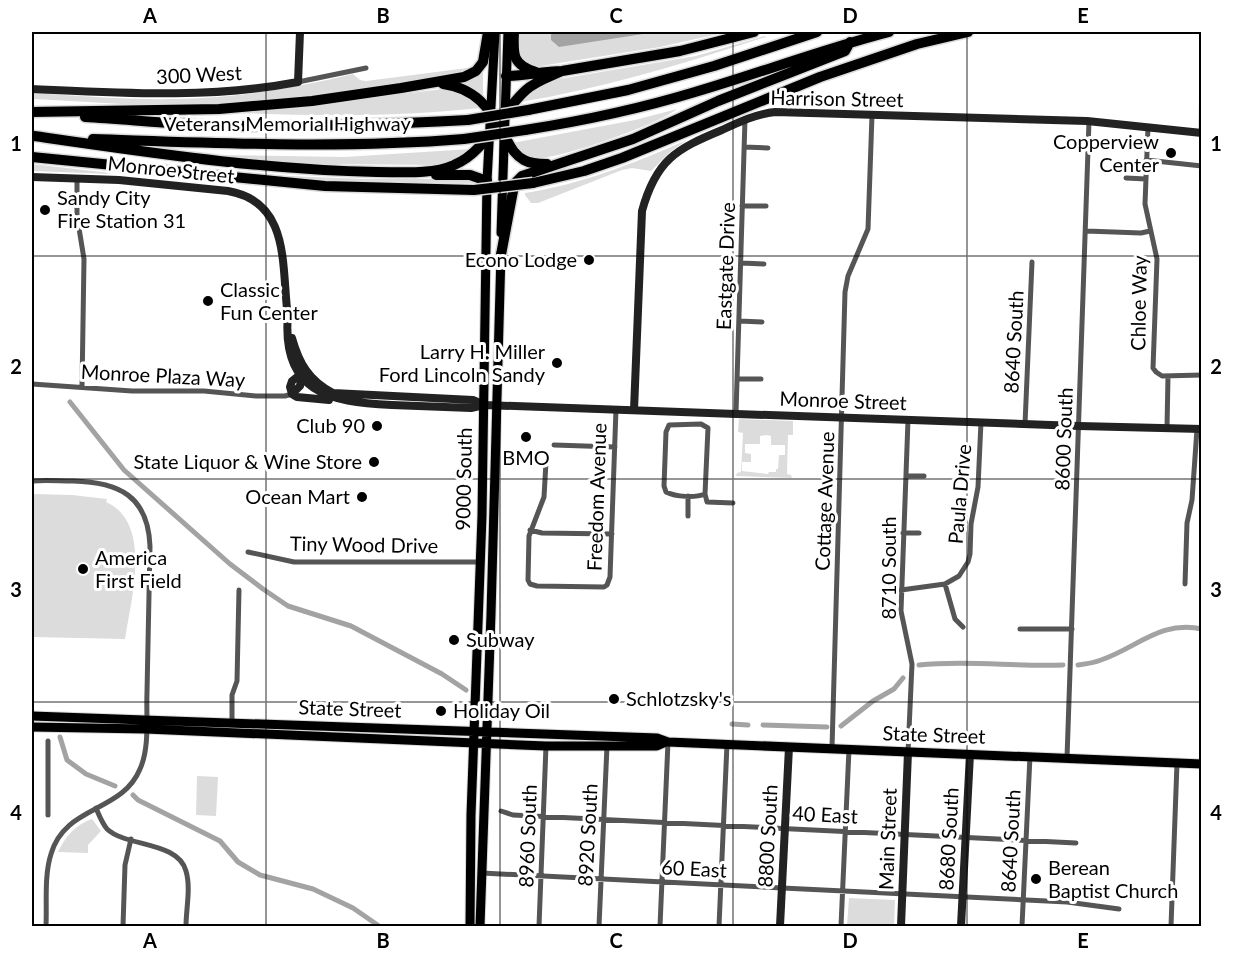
<svg xmlns="http://www.w3.org/2000/svg" width="1233" height="958" viewBox="0 0 1233 958" font-family="Lato,sans-serif">
	<style>
		.green { fill: #dcdcdc; fill-rule: evenodd }
		.water { fill: #a3a3a3 }
		.lines { fill: none; stroke-linecap: round; stroke-linejoin: round }
		.canal { stroke: #a3a3a3; stroke-width: 5 }
		.primary-casing { stroke: #dbdbdb; stroke-width: 11 }
		.highway-casing { stroke: #dbdbdb; stroke-width: 13 }
		.street { stroke: #555; stroke-width: 5 }
		.secondary { stroke: #222; stroke-width: 8 }
		.primary { stroke: #000; stroke-width: 9 }
		.highway { stroke: #000; stroke-width: 10 }
		.highway-bridge-casing { stroke: #dbdbdb; stroke-width: 13; stroke-linecap: butt }
		.highway-bridge { stroke: #000; stroke-width: 10 }
		.grid { fill: none; stroke: #000; stroke-width: 1.5; stroke-opacity: 0.55 }
		.poi-dot { fill: #000; stroke: #fff; stroke-width: 2 }
		.labels { text-anchor: middle; stroke-width: 6; stroke-linejoin: round; paint-order: stroke }
		.street-label { font-size: 20px; fill: #000; stroke: #fff }
		.poi-label { font-size: 20px; fill: #000; stroke: #fff; text-anchor: start }
		.neatline { fill: none; stroke: #000; stroke-width: 2 }
		.grid-label { font-size: 20px; text-anchor: middle; font-weight: bold; fill: #000 }
	</style>
	<rect width="100%" height="100%" fill="#fff"/>
	<path class="green" d="M518,32H727L660,47L534,67C517,63 519,46 518,32Z
		M1201,35V131L1198,130Z
		M765,36L766,37L756,40C679,65 600,89 520,102L539,86L553,80L696,56Z
		M475,67L472,71C379,87 286,102 191,105C138,107 84,101 32,99V93C80,96 129,100 177,99C237,98 295,88 353,74L360,80L366,81Z
		M483,69V96L460,83Z
		M444,89L467,95L480,108C400,117 319,116 239,113Z
		M677,109C664,122 556,161 535,158C525,157 519,150 512,143L635,120Z
		M687,140L670,152L651,171L632,168L622,170L538,203H531L525,195V193C583,184 634,163 687,140Z
		M471,149L462,157L439,165L323,164L278,162L217,155L345,157Z
		M32,164L110,173V174L32,171Z
		M259,175L366,179H465L479,183L356,182Z
		M739,419L793,421V435H788L787,474L791,475L792,478L736,476L737,473L741,472L743,433L738,432ZM766,435L771,436V445H785V455H779L778,469H776V472H769L768,474L742,471V462H751V454L745,453V444H760V436Z
		M32,494L72,495L107,499L106,502C153,523 131,599 125,639L32,637Z
		M197,776L218,777L216,816L196,815Z
		M92,819L101,831L88,845V853L58,852C65,837 76,824 92,819Z
		M849,898L895,900L894,926H847Z"/>
	<path class="water" d="M551,32H656L559,47L551,40Z"/>
	<g class="lines">
		<path class="canal" d="M70,402L124,470L230,564L263,589L288,606L351,626L442,674L466,690
			M919,665C967,660 1015,667 1063,665
			M1078,665C1086,664 1094,663 1101,660C1137,648 1160,620 1202,629
			M732,724L748,725
			M763,725L827,727
			M841,726L873,701L894,689L903,678
			M60,737L67,760L86,774L115,786
			M133,795L138,800L220,841L238,862L260,875L313,889L353,908L379,926"/>
		<g class="primary-casing">
			<path id="primary" d="M501,233L508,32
				M32,716L657,738L668,742L1202,764
				M32,727L146,729L546,746H657L666,742
				M470,926L471,815L482,516L487,181L495,32
				M480,926L491,614L501,253"/>
		</g>
		<g class="highway-casing">
			<path id="highway" d="M514,32C513,54 512,65 536,72
				M506,76C525,76 543,71 562,71L680,51L754,32
				M443,84C475,88 490,108 504,135C510,145 513,154 524,160C531,164 540,164 547,164
				M528,110L628,90L714,66L817,32
				M32,112L219,109L312,101L401,88L464,77L476,71L483,62L488,32
				M85,117C135,120 185,125 235,126C313,127 390,124 468,120
				M525,130C582,121 639,109 695,92C760,73 823,49 889,32
				M34,136C147,152 262,170 377,172C402,172 431,175 454,165C486,152 500,113 526,90C536,81 549,77 562,71
				M93,139C217,143 340,149 464,139
				M32,157L325,186L474,190
				M436,175H470L487,181
				M533,183L584,171L622,158L820,77L917,44L968,32
				M500,260L513,191L516,182L522,176L633,139L718,101L845,51L850,42"/>
		</g>
		<path class="street" d="M298,82L366,68
			M1148,127L1145,204L1157,259L1153,368L1156,372L1162,376L1202,375
			M744,147L768,148
			M1146,160L1202,166
			M77,178V216L84,259L82,387
			M1126,178L1146,179
			M742,206H766
			M1086,231L1141,233L1150,231
			M741,263L764,264
			M739,321L762,322
			M737,379H761
			M32,384L132,391H204L256,396H285L292,394
			M736,413L745,119
			M1025,424L1032,262
			M1167,428L1168,376
			M554,445L615,447
			M546,462L544,497L529,536L528,580L530,584L537,586L604,587L607,585L610,577L616,409
			M906,476H924
			M32,481C45,480 59,481 73,481C119,482 148,496 150,546C149,595 148,644 147,692C146,716 150,747 140,769C122,813 65,805 51,854C44,876 47,903 46,926
			M705,494L708,428L701,424L669,425L666,432L664,486L666,492C676,497 695,498 705,494L707,502L733,503
			M688,516V496
			M530,530L542,533L612,534
			M903,533H919
			M248,552L294,562H480
			M945,584L955,619L963,627
			M1185,584L1187,523L1192,500L1197,429
			M901,590L945,584L959,576L968,562L970,554L971,524L978,487L981,422
			M1020,629H1072
			M232,723V695L237,681L239,590
			M48,741V815
			M832,748L845,292L848,276L868,229L872,115
			M908,752L912,664L901,611L908,420
			M1067,758L1089,121
			M96,808C99,815 102,823 107,829C126,847 178,841 186,871C191,888 186,909 186,926
			M501,811L513,815L1076,843
			M482,873L1067,902L1119,909
			M123,926L125,865L131,839
			M539,926L546,746
			M599,926L607,746
			M660,926L668,742
			M719,926L727,744
			M841,926L849,749
			M1022,926L1030,756
			M1171,926L1177,763"/>
		<path class="secondary" d="M32,89C121,93 209,99 298,82L300,32
			M32,177L119,180L228,191C292,202 281,269 288,317
			M288,314C281,392 328,402 392,405C418,406 444,407 471,408L484,405L1079,426L1202,429
			M292,338C299,363 309,381 333,393L473,400L484,405
			M292,394L300,386L302,374
			M292,394L297,397L329,400
			M292,394L290,387L292,381L297,377L305,378
			M634,410L642,211C656,160 676,149 722,130C739,122 756,114 775,112L1087,121L1202,133
			M780,926L789,747
			M901,926L908,752
			M961,926L970,754"/>
		<use href="#primary" class="primary"/>
		<use href="#highway" class="highway"/>
		<g class="highway-bridge-casing">
			<path id="highway-bridge" d="M468,120L528,110
				M464,139L525,130
				M474,190L533,183"/>
		</g>
		<use href="#highway-bridge" class="highway-bridge"/>
	</g>
	<path class="grid" d="M266,32V926M500,32V926M733,32V926M967,32V926M32,256H1202M32,479H1202M32,702H1202"/>
	<g class="poi-dot">
		<circle cx="1171" cy="153" r="6"/>
		<circle cx="45" cy="210" r="6"/>
		<circle cx="589" cy="260" r="6"/>
		<circle cx="208" cy="301" r="6"/>
		<circle cx="557" cy="363" r="6"/>
		<circle cx="377" cy="426" r="6"/>
		<circle cx="526" cy="437" r="6"/>
		<circle cx="374" cy="462" r="6"/>
		<circle cx="362" cy="497" r="6"/>
		<circle cx="83" cy="569" r="6"/>
		<circle cx="454" cy="640" r="6"/>
		<circle cx="614" cy="699" r="6"/>
		<circle cx="441" cy="711" r="6"/>
		<circle cx="1036" cy="879" r="6"/>
	</g>
	<g class="labels">
		<g class="street-label">
			<text transform="translate(199 75) rotate(-3)" y="7">300 West</text>
			<text transform="translate(837 99) rotate(1)" y="7">Harrison Street</text>
			<text x="287" y="131">Veterans Memorial Highway</text>
			<text transform="translate(171 170) rotate(6)" y="7">Monroe Street</text>
			<text transform="translate(726 266) rotate(-88)" y="7">Eastgate Drive</text>
			<text transform="translate(1139 303) rotate(-89)" y="7">Chloe Way</text>
			<text transform="translate(1014 342) rotate(-87)" y="7">8640 South</text>
			<text transform="translate(163 376) rotate(3)" y="7">Monroe Plaza Way</text>
			<text transform="translate(843 401) rotate(2)" y="7">Monroe Street</text>
			<text transform="translate(1064 439) rotate(-88)" y="7">8600 South</text>
			<text transform="translate(464 479) rotate(-89)" y="7">9000 South</text>
			<text transform="translate(960 494) rotate(-85)" y="7">Paula Drive</text>
			<text transform="translate(597 497) rotate(-88)" y="7">Freedom Avenue</text>
			<text transform="translate(825 501) rotate(-88)" y="7">Cottage Avenue</text>
			<text transform="translate(364 545) rotate(1)" y="7">Tiny Wood Drive</text>
			<text transform="translate(889 568) rotate(-90)" y="7">8710 South</text>
			<text transform="translate(350 709) rotate(2)" y="7">State Street</text>
			<text transform="translate(934 735) rotate(2)" y="7">State Street</text>
			<text transform="translate(825 815) rotate(3)" y="7">40 East</text>
			<text transform="translate(588 835) rotate(-87)" y="7">8920 South</text>
			<text transform="translate(528 836) rotate(-88)" y="7">8960 South</text>
			<text transform="translate(768 836) rotate(-87)" y="7">8800 South</text>
			<text transform="translate(888 839) rotate(-88)" y="7">Main Street</text>
			<text transform="translate(949 839) rotate(-87)" y="7">8680 South</text>
			<text transform="translate(1011 841) rotate(-87)" y="7">8640 South</text>
			<text transform="translate(694 869) rotate(3)" y="7">60 East</text>
		</g>
		<g class="poi-label">
			<text x="1159" y="149" text-anchor="end">Copperview<tspan x="1159" dy="23">Center</tspan></text>
			<text x="57" y="205">Sandy City<tspan x="57" dy="23">Fire Station 31</tspan></text>
			<text x="577" y="267" text-anchor="end">Econo Lodge</text>
			<text x="220" y="297">Classic<tspan x="220" dy="23">Fun Center</tspan></text>
			<text x="545" y="359" text-anchor="end">Larry H. Miller<tspan x="545" dy="23">Ford Lincoln Sandy</tspan></text>
			<text x="365" y="433" text-anchor="end">Club 90</text>
			<text x="526" y="465" text-anchor="middle">BMO</text>
			<text x="362" y="469" text-anchor="end">State Liquor &amp; Wine Store</text>
			<text x="350" y="504" text-anchor="end">Ocean Mart</text>
			<text x="95" y="565">America<tspan x="95" dy="23">First Field</tspan></text>
			<text x="466" y="647">Subway</text>
			<text x="626" y="706">Schlotzsky's</text>
			<text x="453" y="718">Holiday Oil</text>
			<text x="1048" y="875">Berean<tspan x="1048" dy="23">Baptist Church</tspan></text>
		</g>
	</g>
	<rect width="1233" height="958" fill="none" stroke="#ffffff" stroke-width="66"/>
	<rect x="33" y="33" width="1167" height="892" class="neatline"/>
	<g class="grid-label">
		<text x="150" y="23">A</text>
		<text x="383" y="23">B</text>
		<text x="616" y="23">C</text>
		<text x="850" y="23">D</text>
		<text x="1083" y="23">E</text>
		<text x="16" y="151">1</text>
		<text x="1216" y="151">1</text>
		<text x="16" y="374">2</text>
		<text x="1216" y="374">2</text>
		<text x="16" y="597">3</text>
		<text x="1216" y="597">3</text>
		<text x="16" y="820">4</text>
		<text x="1216" y="820">4</text>
		<text x="150" y="948">A</text>
		<text x="383" y="948">B</text>
		<text x="616" y="948">C</text>
		<text x="850" y="948">D</text>
		<text x="1083" y="948">E</text>
	</g>
</svg>
